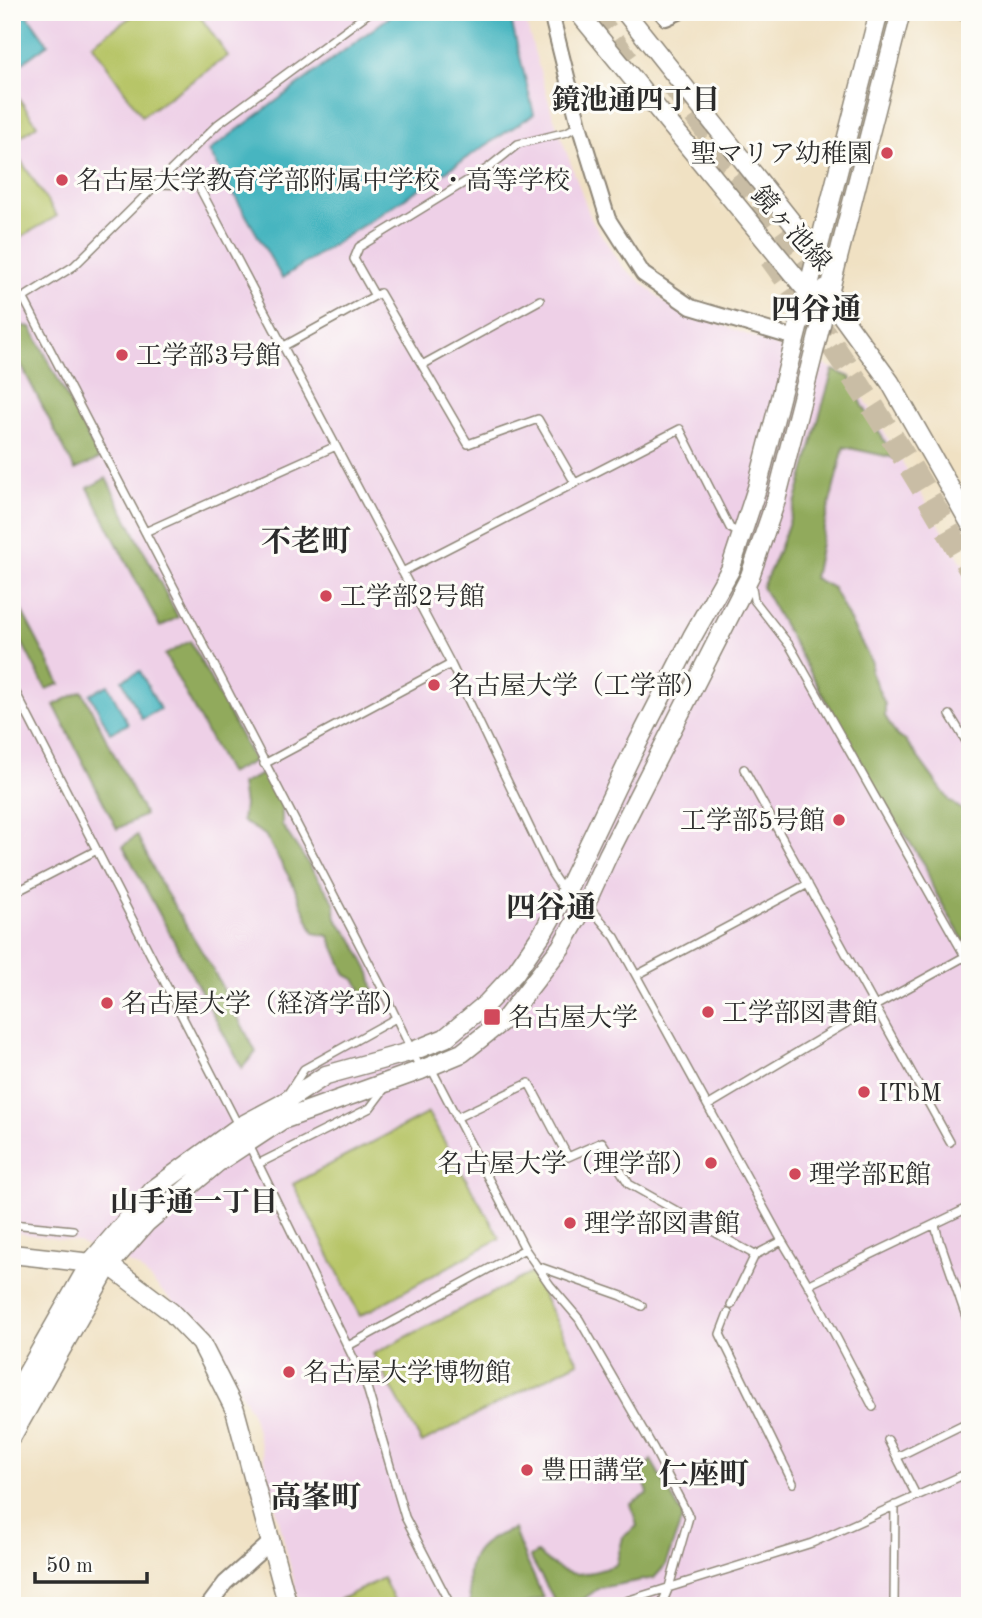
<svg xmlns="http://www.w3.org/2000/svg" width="982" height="1618" viewBox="0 0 982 1618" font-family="'Old Standard TT','Noto Serif JP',serif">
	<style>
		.built { fill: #eed0e7 }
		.green { fill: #b7c567; stroke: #717849; stroke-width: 2 }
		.forest { fill: #91aa5c; stroke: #5e6a44; stroke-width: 2 }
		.water { fill: #46b5c0; stroke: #387076; stroke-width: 2 }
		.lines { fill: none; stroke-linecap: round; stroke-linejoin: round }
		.motorway-tunnel { stroke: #c9bda5; stroke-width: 24; stroke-dasharray: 24 12; stroke-linecap: butt }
		.service-casing { stroke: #8e8677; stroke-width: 10 }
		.minor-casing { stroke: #8e8677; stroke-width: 18 }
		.tertiary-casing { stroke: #8e8677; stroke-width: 21 }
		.service { stroke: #fff; stroke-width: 7 }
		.minor { stroke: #fff; stroke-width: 14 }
		.tertiary { stroke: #fff; stroke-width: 18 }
		.poi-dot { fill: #d1495b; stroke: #fdfcf7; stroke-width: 2.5 }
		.labels { text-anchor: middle; stroke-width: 6; stroke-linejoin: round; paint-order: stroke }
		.poi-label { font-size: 26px; fill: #2b2b2b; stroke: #fdfcf7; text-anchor: start }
		.street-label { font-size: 26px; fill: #2b2b2b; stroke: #fdfcf7 }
		.neighbourhood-label { font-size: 28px; font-weight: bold; fill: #2b2b2b; stroke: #fdfcf7 }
		.quarter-label { font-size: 30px; font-weight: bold; fill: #2b2b2b; stroke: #fdfcf7 }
	</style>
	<rect width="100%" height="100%" fill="#fdfcf7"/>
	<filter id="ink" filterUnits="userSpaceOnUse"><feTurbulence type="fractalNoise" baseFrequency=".0143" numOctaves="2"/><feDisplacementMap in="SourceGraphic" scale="14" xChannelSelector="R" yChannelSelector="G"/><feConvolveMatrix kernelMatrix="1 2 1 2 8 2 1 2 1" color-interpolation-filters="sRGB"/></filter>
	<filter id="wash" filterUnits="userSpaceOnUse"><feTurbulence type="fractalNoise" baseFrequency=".00686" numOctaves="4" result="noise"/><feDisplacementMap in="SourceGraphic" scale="28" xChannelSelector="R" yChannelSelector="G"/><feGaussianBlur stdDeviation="1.57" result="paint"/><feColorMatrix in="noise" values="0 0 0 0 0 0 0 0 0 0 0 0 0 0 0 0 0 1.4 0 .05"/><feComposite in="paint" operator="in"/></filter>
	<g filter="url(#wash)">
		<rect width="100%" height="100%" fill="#f0e1c3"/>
		<path class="built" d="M12,12H523L552,113L592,221L623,267L666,303L850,375L970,576V1606H300L253,1416L214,1343L138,1267L77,1242L12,1232Z"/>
		<path class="green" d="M138,12H197L228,56L142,116L92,44Z
			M12,88L37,125L12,143Z
			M12,147L57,216L12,242Z
			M428,1113L500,1238L360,1316L293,1184Z
			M531,1273L578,1362L422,1443L373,1354Z
			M383,1578L397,1606H327Z"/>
		<path class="forest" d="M17,325L31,327L99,459L75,470L12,347V327Z
			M833,370L850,377L863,406L895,458L844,447L826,518L814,578L833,588L872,663L871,672L885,704V716L897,736L906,741L950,801L965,812L970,820V952L933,888L925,865L888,810L762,587C797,518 810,443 833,370Z
			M106,478L178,617L160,627L88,488Z
			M12,592L60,684L46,689L12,623Z
			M190,641L254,761L229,774L165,655Z
			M82,691L145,815L117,829L54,705Z
			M266,772L282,804V825L334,902L336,919L352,938L370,973L375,996L366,1001L356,980L346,975L329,936L314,933L292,882L265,835L242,821L244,805L241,784Z
			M137,835L162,886L212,968L256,1052L242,1068L123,846Z
			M651,1460L683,1516L665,1566L654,1578L599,1588L574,1606H558L530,1557L537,1553C568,1580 580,1577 616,1565L623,1537L637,1526L631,1504L648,1493L641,1473Z
			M514,1529C521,1553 534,1574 543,1598L518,1606H471C464,1560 470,1544 514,1529Z"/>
		<path class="water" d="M12,12H25L48,44L22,63L12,49Z
			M396,12H509L534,114L282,278L209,151Z
			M140,671L160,709L142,719L122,680Z
			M108,685L128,724L110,733L90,694Z"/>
	</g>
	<g filter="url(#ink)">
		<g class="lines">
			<path class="motorway-tunnel" d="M592,12L632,67
				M674,86L839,310
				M771,258C844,358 909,461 970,569"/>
			<g class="service-casing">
				<path id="service" d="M157,184L218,124L370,12
					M375,296L354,259L359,247L488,168L518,144L567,132L579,125
					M24,299L381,986L421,1070
					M12,305L74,266L157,184L198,185L451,664L552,874L564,892
					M284,346L380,293L468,444L538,419L575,483
					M422,365L540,300
					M145,532L336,446
					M402,572L680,429L730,528L741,534
					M751,581L754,600L790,646L970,965
					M12,685L239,1127
					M950,715L970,748
					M264,764L451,664
					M744,769L950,1142
					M12,894L97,850
					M586,903L615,937L782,1241L812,1291L873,1407
					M637,975L808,884
					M431,1068L525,1249L550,1285L579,1319L654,1449L689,1517L669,1587L661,1606
					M287,1095L304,1069L396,1018
					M709,1105L875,1006L964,957
					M456,1118L529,1083L568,1157L602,1142L629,1184L755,1255L782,1241
					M248,1143L366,1384L405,1517L451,1606
					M258,1164L370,1108L385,1088
					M12,1224L73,1230
					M935,1225L939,1240
					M941,1244L970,1328
					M537,1266L622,1296L642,1306
					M808,1285L970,1207
					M731,1305L755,1255
					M728,1313L720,1334L793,1483
					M348,1346L525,1249
					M888,1440L916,1495
					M897,1457L970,1421
					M610,1606L812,1543L970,1472
					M894,1606L895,1505"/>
			</g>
			<g class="minor-casing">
				<path id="minor" d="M559,12L553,21L579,125L608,219L643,274L691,307L795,338
					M661,12L666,18L679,12
					M962,12L970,14
					M208,1606L225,1583L272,1541"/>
			</g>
			<g class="tertiary-casing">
				<path id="tertiary" d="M578,12L807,291L815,293
					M625,12L818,255L819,261
					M826,288L828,297L890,382L970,523
					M12,1254L109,1265L171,1312L201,1343L235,1410L288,1606
					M12,1400L90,1263L154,1189L239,1127L280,1105L326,1075L413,1051L445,1038L487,1003L515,973L542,934L565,894L631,756L692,637L730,570L757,488L879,12
					M12,1436L109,1265L146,1223L186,1189L217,1163L282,1120L421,1070L462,1053L506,1018L561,947L586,903L608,855L750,576L776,500L901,12"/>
			</g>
			<use href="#service" class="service"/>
			<use href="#minor" class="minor"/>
			<use href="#tertiary" class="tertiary"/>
		</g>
	</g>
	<g class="poi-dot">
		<circle cx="887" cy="153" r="7"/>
		<circle cx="62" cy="180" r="7"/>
		<circle cx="122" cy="355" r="7"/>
		<circle cx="326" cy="596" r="7"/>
		<circle cx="434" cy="685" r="7"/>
		<circle cx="839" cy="820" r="7"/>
		<circle cx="107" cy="1003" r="7"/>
		<circle cx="708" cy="1012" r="7"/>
		<rect x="483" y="1008" width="18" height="18" rx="3.5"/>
		<circle cx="864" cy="1092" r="7"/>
		<circle cx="711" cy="1163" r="7"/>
		<circle cx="795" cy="1174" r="7"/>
		<circle cx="570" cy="1223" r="7"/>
		<circle cx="289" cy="1372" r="7"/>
		<circle cx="527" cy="1470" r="7"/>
	</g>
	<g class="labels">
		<g class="poi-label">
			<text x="873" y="162" text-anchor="end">聖マリア幼稚園</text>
			<text x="76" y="189">名古屋大学教育学部附属中学校・高等学校</text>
			<text x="136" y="364">工学部3号館</text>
			<text x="340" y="605">工学部2号館</text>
			<text x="448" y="694">名古屋大学（工学部）</text>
			<text x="825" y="829" text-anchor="end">工学部5号館</text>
			<text x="121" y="1012">名古屋大学（経済学部）</text>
			<text x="722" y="1021">工学部図書館</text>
			<text x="508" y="1026">名古屋大学</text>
			<text x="878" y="1101">ITbM</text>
			<text x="697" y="1172" text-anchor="end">名古屋大学（理学部）</text>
			<text x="809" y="1183">理学部E館</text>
			<text x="584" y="1232">理学部図書館</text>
			<text x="303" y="1381">名古屋大学博物館</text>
			<text x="541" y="1479">豊田講堂</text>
		</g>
		<g class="street-label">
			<text transform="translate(792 228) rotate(48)" y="9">鏡ヶ池線</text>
		</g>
		<g class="neighbourhood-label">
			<text x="636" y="109">鏡池通四丁目</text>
			<text x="194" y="1211">山手通一丁目</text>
		</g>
		<g class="quarter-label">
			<text x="816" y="319">四谷通</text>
			<text x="306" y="551">不老町</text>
			<text x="551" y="917">四谷通</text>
			<text x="704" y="1484">仁座町</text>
			<text x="316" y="1507">高峯町</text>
		</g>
	</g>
	<rect width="982" height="1618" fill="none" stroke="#fdfcf7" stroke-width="42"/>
	<path d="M35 1572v10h112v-10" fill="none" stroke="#2b2b2b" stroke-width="3.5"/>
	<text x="46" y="1572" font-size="21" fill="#2b2b2b" stroke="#fdfcf7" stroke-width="5" paint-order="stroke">50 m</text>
</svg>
